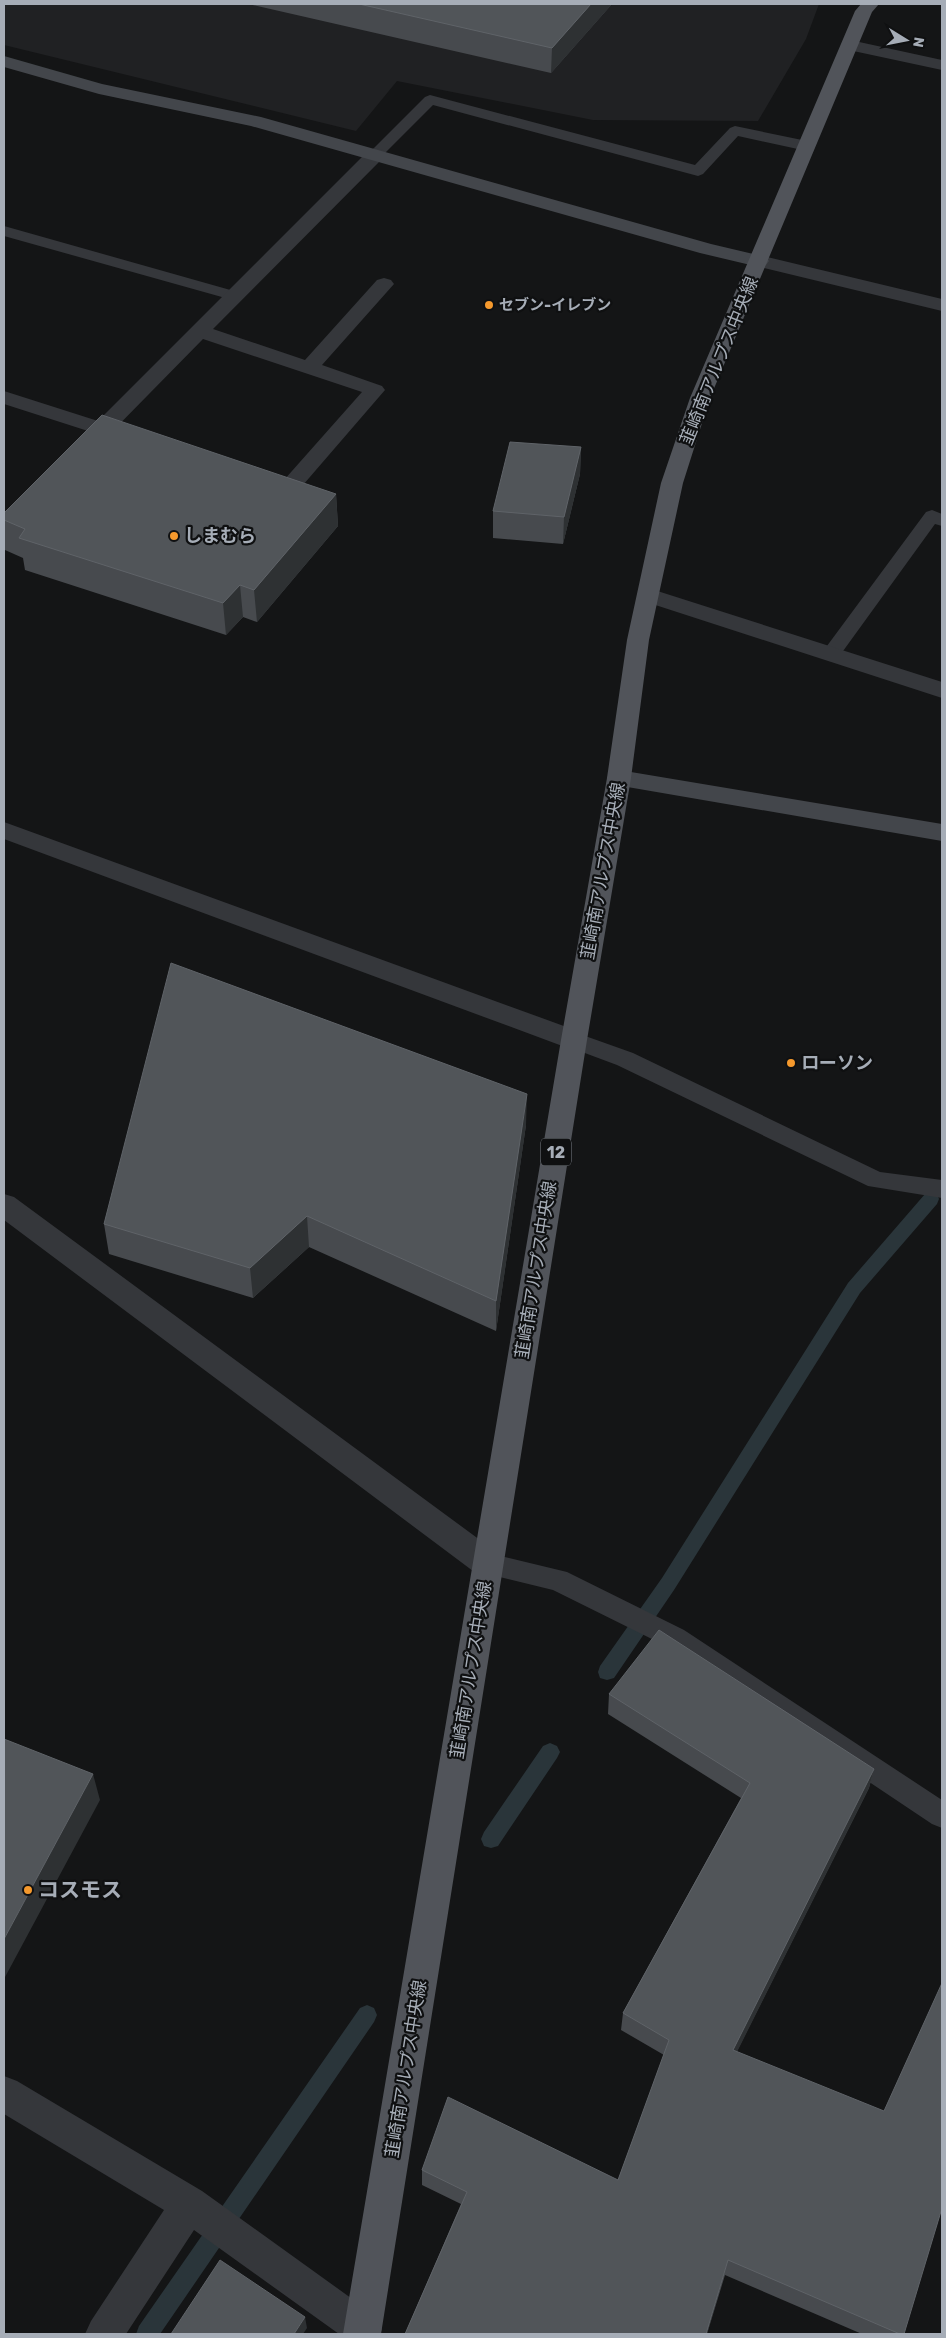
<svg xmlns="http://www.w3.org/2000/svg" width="946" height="2338" viewBox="0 0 946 2338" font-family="Rubik,'Noto Sans JP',sans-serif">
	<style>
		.built { fill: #202123 }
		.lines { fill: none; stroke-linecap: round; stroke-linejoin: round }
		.stream { fill: #2a353a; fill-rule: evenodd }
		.lane { fill: #35373b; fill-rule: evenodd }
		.street { fill: #35373b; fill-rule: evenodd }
		.secondary { fill: #43464b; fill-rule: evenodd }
		.primary { fill: #51545a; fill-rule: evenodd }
		.wall { fill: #474a4e }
		.shaded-wall { fill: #2e3133 }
		.building { fill: #515559; stroke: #5f6368 }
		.poi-dot { fill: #f5992d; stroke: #0f1011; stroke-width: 2 }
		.labels { text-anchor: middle; stroke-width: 4.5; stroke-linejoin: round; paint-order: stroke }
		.far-poi-label { font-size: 15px; font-weight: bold; fill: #a6adb7; stroke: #0f1011; text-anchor: start }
		.shield { fill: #0f1011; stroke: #797e85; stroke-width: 1 }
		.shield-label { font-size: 16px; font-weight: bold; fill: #a6adb7 }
		.street-label { font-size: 18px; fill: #a6adb7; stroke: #0f1011 }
		.poi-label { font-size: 18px; font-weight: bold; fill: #a6adb7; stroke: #0f1011; text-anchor: start }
		.near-poi-label { font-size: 21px; font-weight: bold; fill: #a6adb7; stroke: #0f1011; text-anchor: start }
	</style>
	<rect width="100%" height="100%" fill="#141516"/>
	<path class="built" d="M4,4H819L806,39L758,121L593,120L397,81L356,131L4,45Z"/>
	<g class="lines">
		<path class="stream" d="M931,1193L937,1194L939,1199L937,1204L860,1293L674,1590L614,1678L607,1680L600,1678L598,1672L600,1666L662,1578L848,1283L925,1194Z
			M550,1743L557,1746L560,1752L557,1758L498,1846L491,1848L484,1846L481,1839L484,1832L543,1746Z
			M367,2005L374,2008L377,2015L374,2022L160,2334H136L139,2326L360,2008Z"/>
		<path class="lane" d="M430,95L695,165L730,128L735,126L807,141L815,146L807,151L738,136L703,174L698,176L433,105L381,157H371L368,154L425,97Z
			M4,226L241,293L243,296L241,299H229L4,236Z
			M932,510L942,514V526L935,524L838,658L831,660L824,658L822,654L824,650L926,512Z
			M574,1032L633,1053L880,1172L942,1180V1198L868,1186L617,1065L566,1046L563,1040L566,1034Z
			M488,1553L567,1572L684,1630L942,1800V1828L932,1824L666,1646L553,1590L479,1572L475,1564L479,1556Z"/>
		<path class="street" d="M850,40L942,60V70L844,49L841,45L844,41Z
			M376,148L383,150L385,154L383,158L213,329L305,360L377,280L384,278L391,280L394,284L322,365L382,386L385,390L303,485L295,487L287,485L284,480L362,392L203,339L94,450L86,451L78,450L75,445L88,431L4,404V391L98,421L369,150Z
			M759,255L942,299V311L752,265L749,261L752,257Z
			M648,588L942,682V698L640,600L637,595L640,590Z
			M4,822L583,1033L587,1040L583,1047L574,1050L565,1047L4,839Z
			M4,1194L14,1197L499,1554L503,1564L499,1574L488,1577L477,1574L4,1220Z
			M4,2076L17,2081L202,2191L376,2316L382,2329L380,2334H339L194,2230L126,2334H85L91,2321L164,2210L4,2114Z"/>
		<path class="secondary" d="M4,56L102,84L261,117L711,244L766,257L769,261L766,265L759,267L700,253L251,126L99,94L4,67Z
			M619,770L942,824V841L610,784L607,778L610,772Z"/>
		<path class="primary" d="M861,4H879L872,12L710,398L683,483L649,640L631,778L587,1040L381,2334H343L561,1040L607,778L627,640L661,483L690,398L855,11Z"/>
	</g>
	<path class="wall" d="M248,4H612L551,73Z
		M581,447L580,474L563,544L493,538V511Z
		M336,494L338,526L257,622L243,617L226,635L25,570L23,558L5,550L4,542V513Z
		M526,1125L496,1331L309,1247L253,1298L109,1254L104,1224Z
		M609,1694L874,1769L869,1788L737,2051L904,2334H862L725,2275L707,2334H405L461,2204L422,2185V2170L618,2180L664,2055L621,2030L623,2013L741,1798L608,1714Z"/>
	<path class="shaded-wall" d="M591,4H612L551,73L552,48Z
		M581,447L580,474L563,544L564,517Z
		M336,494L338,526L257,622L254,590Z
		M240,585L243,617L226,635L223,603Z
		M527,1094L526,1125L496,1331V1301Z
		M307,1216L309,1247L253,1298L250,1268Z
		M874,1769L869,1788L730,2066L733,2050Z
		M93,1774L100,1800L4,1979V1939Z
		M728,2260L707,2334H706Z
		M305,2317L307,2328L303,2334H294Z"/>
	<path class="building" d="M359,4H591L552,48Z
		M102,415L336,494L254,590L240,585L223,603L19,538L25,529L4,520V513Z
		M510,442L581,447L564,517L493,511Z
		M171,963L527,1094L496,1301L307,1216L250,1268L104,1224Z
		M659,1630L874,1769L733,2050L884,2111L942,1983V2208L904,2334H900L728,2260L706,2334H405L467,2192L422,2170L448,2097L618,2180L669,2040L623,2013L750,1783L609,1694Z
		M4,1739L93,1774L4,1939Z
		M220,2260L305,2317L294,2334H171Z"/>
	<g class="poi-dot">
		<circle cx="489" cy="305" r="5"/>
		<circle cx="174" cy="536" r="5"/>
		<circle cx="791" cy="1063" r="5"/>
		<circle cx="28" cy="1890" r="5"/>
	</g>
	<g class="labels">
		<g class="far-poi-label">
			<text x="499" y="310">セブン-イレブン</text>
		</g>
		<rect class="shield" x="541" y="1138.5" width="30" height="27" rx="4"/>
		<g class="shield-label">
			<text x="556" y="1158">12</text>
		</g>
		<g class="street-label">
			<text transform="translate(719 361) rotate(-68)" y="6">韮崎南アルプス中央線</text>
			<text transform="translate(603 871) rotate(-80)" y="6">韮崎南アルプス中央線</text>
			<text transform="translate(536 1270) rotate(-81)" y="6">韮崎南アルプス中央線</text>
			<text transform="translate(471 1670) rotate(-81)" y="6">韮崎南アルプス中央線</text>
			<text transform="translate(406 2069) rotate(-81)" y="6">韮崎南アルプス中央線</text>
		</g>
		<g class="poi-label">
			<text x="184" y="542">しまむら</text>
			<text x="801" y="1069">ローソン</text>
		</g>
		<g class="near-poi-label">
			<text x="38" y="1897">コスモス</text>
		</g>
	</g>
	<rect width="946" height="2338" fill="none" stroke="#a6adb7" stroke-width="10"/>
	<g transform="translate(906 40) rotate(100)" stroke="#0f1011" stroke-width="4" paint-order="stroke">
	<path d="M0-4L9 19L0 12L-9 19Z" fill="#a6adb7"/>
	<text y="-8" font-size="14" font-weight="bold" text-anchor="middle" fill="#a6adb7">N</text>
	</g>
</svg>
